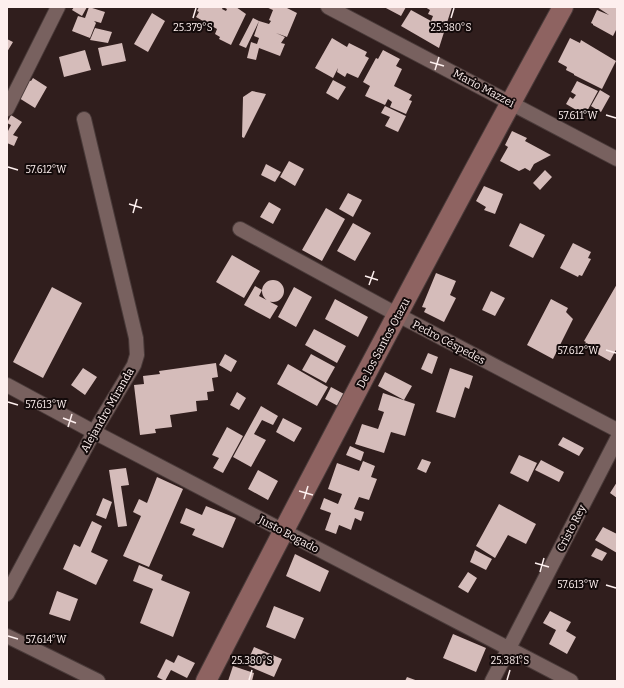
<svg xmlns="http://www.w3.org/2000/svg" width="624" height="688" viewBox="0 0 624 688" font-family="Bitter,serif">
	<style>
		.building { fill: #d5bcba }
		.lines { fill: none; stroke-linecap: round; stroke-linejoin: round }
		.street-casing { stroke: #4a3b3a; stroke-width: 16 }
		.secondary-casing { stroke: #4a3b3a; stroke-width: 22 }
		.street { stroke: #78615f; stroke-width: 14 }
		.secondary { stroke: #8e6361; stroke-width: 20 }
		.ticks { fill: none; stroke: #fdefee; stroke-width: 1.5 }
		.labels { text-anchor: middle; stroke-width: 4; stroke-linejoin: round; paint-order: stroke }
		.street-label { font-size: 11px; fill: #fdefee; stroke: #130a0a }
		.ticks-label { font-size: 10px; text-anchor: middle; fill: #fdefee; stroke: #130a0a; stroke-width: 4; stroke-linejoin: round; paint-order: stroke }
	</style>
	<rect width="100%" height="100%" fill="#301e1d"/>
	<path class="building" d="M74,7H87L82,16L72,10Z
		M89,7L105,12L101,23L94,21L96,23L90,38L72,31L78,16L85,18Z
		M199,7H223L222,9L226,11L227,9L223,7H236L246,14L231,45L219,39L220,37L215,34L217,29L196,17L199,12L197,11Z
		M266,7H285L297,13L287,37L276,33L285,37L281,43L285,44L280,56L259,48L256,60L247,58L251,42L257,44L259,38L254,36L259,21L269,24L271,21L269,20L273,10Z
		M384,7H406L401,16Z
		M425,7H452L439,48L401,26L411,10L431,21L433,16L428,14L430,10Z
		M597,7H617V28L613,36L593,25V24L591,23L597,10L609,15Z
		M152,13L165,21L148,52L134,44Z
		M253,18L259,21L246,48L239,45Z
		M95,28L112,32L108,43L90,40Z
		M332,38L347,47L349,43L367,52L365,56L369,58L358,78L347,73L345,77L337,72L338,68L333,78L315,68Z
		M570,38L580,43L581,40L616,61L602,89L574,75V74L566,70L567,67L558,62Z
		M7,39L13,42L7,52Z
		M122,43L126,61L102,66L98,48Z
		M85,50L91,70L64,77L59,57Z
		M383,50L400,59L396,66L402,69L394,86L412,95L409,100L412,101L406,114L390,107L392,102L388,99L385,105L365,96L370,86L363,82L376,58L378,59Z
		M33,78L47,87L35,108L19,98L28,80L31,81Z
		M333,80L346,87L338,100L326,93Z
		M577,81L598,91L585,115L566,104L570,97L573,99L576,95L571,92Z
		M600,90L610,96L601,112L591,106Z
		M252,91L266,94L244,138L242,137L243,97Z
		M385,106L406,116L398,132L385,126L390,117L381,113Z
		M11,115L22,122L13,135L18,137L14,146L7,143V133L11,125L7,123Z
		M512,131L527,138L525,141L551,155L534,164L530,171L525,168L519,171L500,161L508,147L505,145Z
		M289,161L304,169L295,186L280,177Z
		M266,164L281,172L275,182L261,175Z
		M545,170L552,177L540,190L533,183Z
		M484,186L503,194L495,214L484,210L486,207L476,201Z
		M348,193L362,200L353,217L339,209Z
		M269,202L281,209L273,224L260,217Z
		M326,208L345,219L322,261L302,250Z
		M353,223L371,233L355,261L337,251Z
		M520,223L545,235L533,258L509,246Z
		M573,243L591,252L588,258L591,259L582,276L579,275L578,277L560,268Z
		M232,255L260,271L244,298L216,282Z
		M436,273L456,281L450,295L456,298L444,322L424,312L426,308L422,307Z
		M262 291a11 11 0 1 1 22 0a11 11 0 1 1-22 0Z
		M617,284V348L610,361L583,346L586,342L584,341Z
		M255,286L262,290L259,296L278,306L270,319L244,305Z
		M52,287L82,303L43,378L13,362Z
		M294,287L312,297L296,327L278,317Z
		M491,291L505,298L495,316L482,310Z
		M335,299L368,317L358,337L325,319Z
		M551,299L568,308L566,312L573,319L553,359L527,345Z
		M314,329L346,346L337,363L305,345Z
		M428,353L438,357L432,374L421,369Z
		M225,354L237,361L231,372L219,365Z
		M311,354L335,367L326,383L302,370Z
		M216,363L218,377L212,378L214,391L207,392L208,400L196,401L197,411L170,415L172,427L155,429L156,433L140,435L134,385L144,384L143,376L160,374L159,371Z
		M288,364L328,387L317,406L277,384Z
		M83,368L97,377L85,395L71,385Z
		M450,368L473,376L469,389L465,387L455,418L436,412Z
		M385,372L412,386L404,400L378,386Z
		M331,387L344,394L338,406L325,399Z
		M237,392L246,398L239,410L230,405Z
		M383,393L415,404L405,436L391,432L384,453L355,444L362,424L378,429L384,412L378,410Z
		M261,406L278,416L273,425L262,420L254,434L266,440L251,467L233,457Z
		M283,418L302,428L294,442L276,432Z
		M227,427L243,436L223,473L213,468L219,458L212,455Z
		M563,437L584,448L579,456L558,445Z
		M350,446L364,452L361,461L346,455Z
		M519,455L537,463L528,482L510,473Z
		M422,459L431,462L426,473L417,469Z
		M541,460L564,472L559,482L535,470Z
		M363,461L375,466L371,477L377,479L369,500L359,497L354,509L364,512L361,521L355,518L351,530L339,525L336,534L325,530L331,513L320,509L324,498L338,504L342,494L328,489L337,463L359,471Z
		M126,468L129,485L121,486L127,526L118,527L109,470Z
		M258,470L278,481L268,500L248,489Z
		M157,477L183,489L149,567L123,556L141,516L133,512L139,499L147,503Z
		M617,482V498L610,493Z
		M103,498L112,502L106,519L96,515Z
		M499,504L536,524L526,544L508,535L495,558L476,546Z
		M206,506L236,518L223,548L192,535L195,529L180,523L186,508L202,515Z
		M92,521L102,526L91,552L108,560L96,585L63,569L74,544L80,547Z
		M603,527L617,534V553L595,540Z
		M596,548L607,553L602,561L591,556Z
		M475,550L492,559L486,570L470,562Z
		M295,554L329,571L320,592L286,576Z
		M139,565L163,575L161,580L190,592L173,637L140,623L153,589L133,581Z
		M468,572L477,578L468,593L458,587Z
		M57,591L78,599L70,621L49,614Z
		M274,606L304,618L295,639L266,627Z
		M550,611L571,622L566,631L576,637L567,654L549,644L556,630L543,623Z
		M453,634L486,648L476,672L443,658Z
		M254,647L282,659L274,677L246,665Z
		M178,655L195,663L187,678L171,670L165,681L157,677L166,659L174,663Z
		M233,666L254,673L252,681H228Z
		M407,677L418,681H405Z"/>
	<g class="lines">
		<g class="street-casing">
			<path id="street" d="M328,7L617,159
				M7,109L58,7
				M240,229L398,315L617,430
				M7,385L94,432L571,681
				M7,594L94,432L134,365L137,355L136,338L84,119
				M7,636L98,681
				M492,681L617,439"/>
		</g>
		<g class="secondary-casing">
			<path id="secondary" d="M206,681C322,455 441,230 563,7"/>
		</g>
		<use href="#street" class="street"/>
		<use href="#secondary" class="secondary"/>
	</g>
	<path class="ticks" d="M193,18L196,8M451,18L454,8M430,62L444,66M435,70L439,57M606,115L616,118M8,167L18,170M129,204L142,208M133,213L137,199M365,276L378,280M369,285L374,271M606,350L616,353M8,402L18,405M63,418L76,423M68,427L72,414M299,491L313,495M304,499L308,486M535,563L549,567M540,572L544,558M606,585L616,588M8,636L18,639M249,680L252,670M507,680L510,670"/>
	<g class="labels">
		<g class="street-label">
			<text transform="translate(484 88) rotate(28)" y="4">Mario Mazzei</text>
			<text transform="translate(449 342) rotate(28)" y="4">Pedro Céspedes</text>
			<text transform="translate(383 343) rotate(-62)" y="4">De los Santos Otazu</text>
			<text transform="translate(107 410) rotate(-60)" y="4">Alejandro Miranda</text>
			<text transform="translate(571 528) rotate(-63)" y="4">Cristo Rey</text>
			<text transform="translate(289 534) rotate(28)" y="4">Justo Bogado</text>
		</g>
	</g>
	<g class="ticks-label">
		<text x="193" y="31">25.379°S</text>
		<text x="451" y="31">25.380°S</text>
		<text x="578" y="119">57.611°W</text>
		<text x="46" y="173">57.612°W</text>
		<text x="578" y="354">57.612°W</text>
		<text x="46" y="408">57.613°W</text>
		<text x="578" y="588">57.613°W</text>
		<text x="46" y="643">57.614°W</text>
		<text x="252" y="664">25.380°S</text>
		<text x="510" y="664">25.381°S</text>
	</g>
	<rect width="624" height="688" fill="none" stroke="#fdefee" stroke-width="16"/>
</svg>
